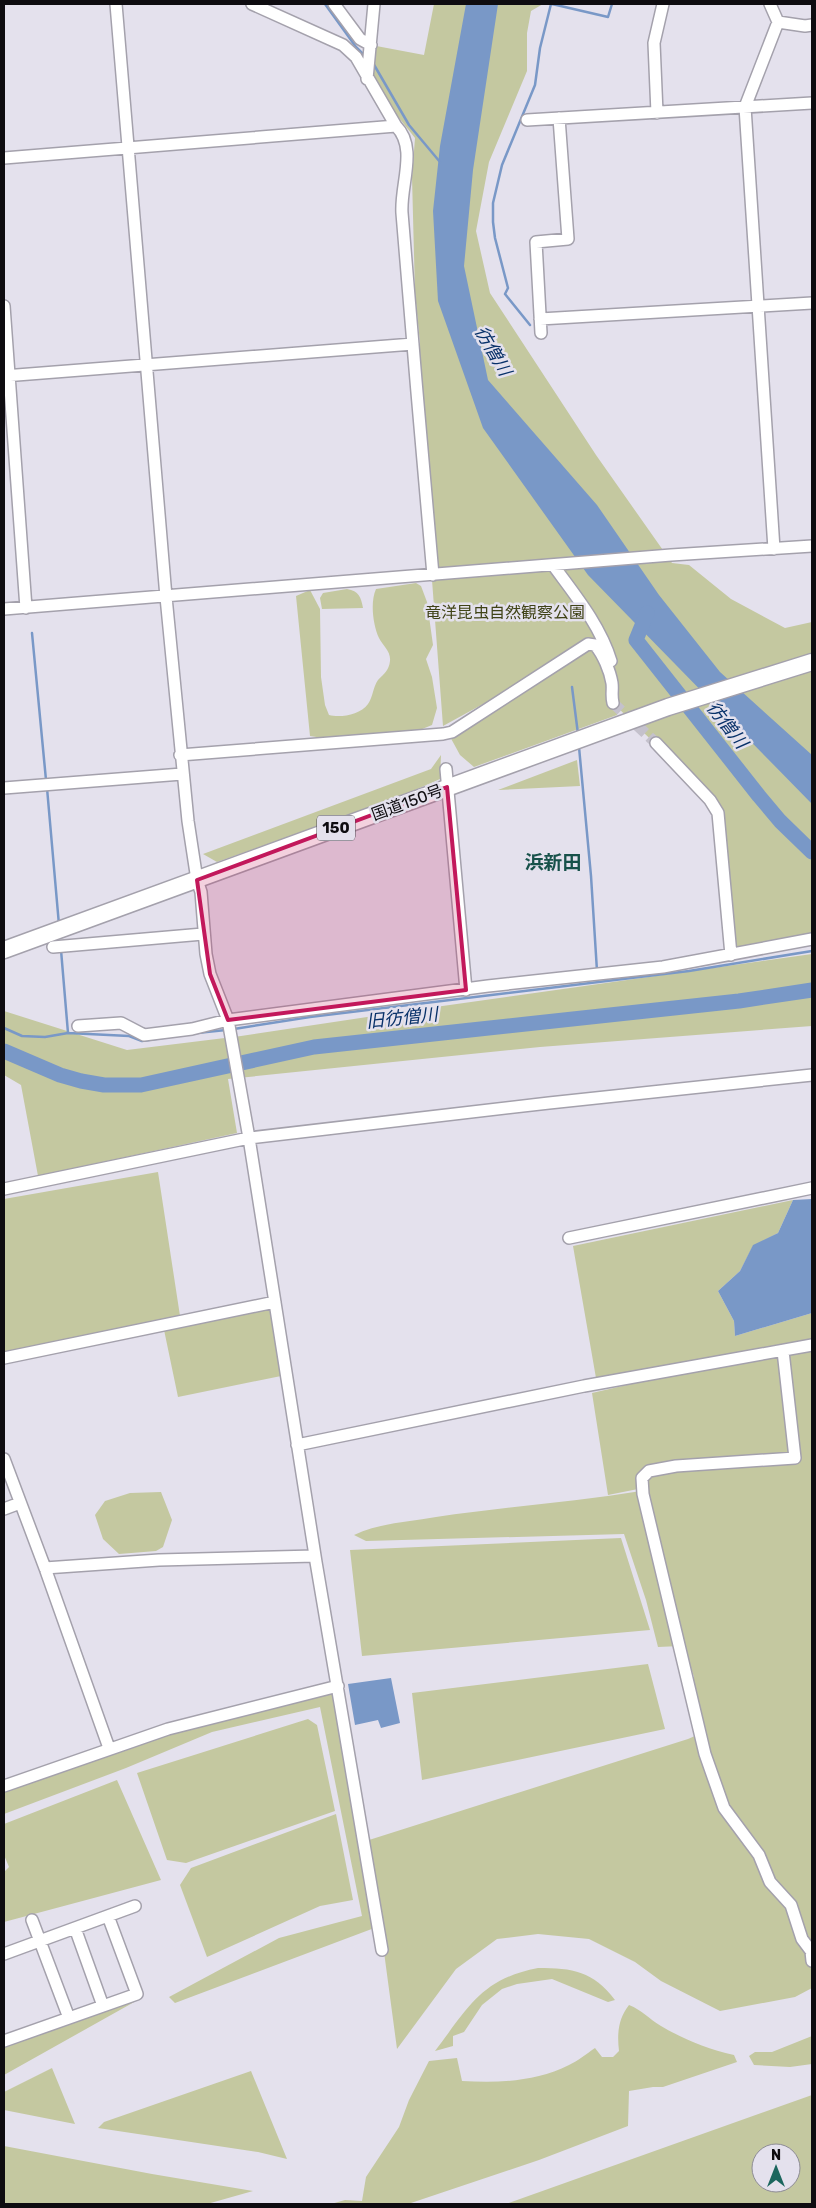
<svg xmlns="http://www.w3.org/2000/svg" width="816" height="2208" viewBox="0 0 816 2208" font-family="Rubik,'Noto Sans JP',sans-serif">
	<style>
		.green { fill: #c4c8a0; fill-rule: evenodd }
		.water { fill: #7998c7 }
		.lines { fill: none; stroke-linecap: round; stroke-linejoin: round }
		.stream { stroke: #7998c7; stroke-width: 2.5 }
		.river { stroke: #7998c7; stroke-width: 15 }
		.minor-tunnel { stroke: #c4c1cc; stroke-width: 11; stroke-dasharray: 11 5.5; stroke-linecap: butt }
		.minor-casing { stroke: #a4a1ac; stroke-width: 14 }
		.highway-casing { stroke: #a4a1ac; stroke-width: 19 }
		.minor { stroke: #fff; stroke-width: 11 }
		.highway { stroke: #fff; stroke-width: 16 }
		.marked { fill: #c2185b; fill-opacity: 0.2; stroke: #c2185b; stroke-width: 4; stroke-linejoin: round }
		.labels { text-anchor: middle; stroke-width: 5; stroke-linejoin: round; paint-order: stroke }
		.shield { fill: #e4e1ed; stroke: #4e4c52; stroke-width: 1 }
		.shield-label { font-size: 15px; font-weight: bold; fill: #0e0c10 }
		.park-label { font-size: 16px; fill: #404317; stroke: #e4e1ed }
		.street-label { font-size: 16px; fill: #0e0c10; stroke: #e4e1ed }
		.water-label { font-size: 18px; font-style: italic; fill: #083169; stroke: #e4e1ed }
		.quarter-label { font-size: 19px; font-weight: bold; fill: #17514a; stroke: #e4e1ed }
	</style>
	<rect width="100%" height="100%" fill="#e4e1ed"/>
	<path class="green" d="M434,4H543L531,11L527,33V71L489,162L476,231L490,293L596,455L672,563L689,565L731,599L785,628L812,622V938L736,950L724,810L616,706L617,715L474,767L460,755L448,733L592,644L443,726L418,394L420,343L415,293L412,177L415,138L368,79L371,45L424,55Z
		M416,583L421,586L427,602L433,645L426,659L432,677L437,708L432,725L410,734L323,738L310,736L296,596L310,590L320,609L321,677L325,705L329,715C340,718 360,715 368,704C373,697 373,687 378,680C384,674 389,670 390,661C391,651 383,646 379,638C373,625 370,602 376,589Z
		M347,589C359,591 361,597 363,608L322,609L320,598L323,593Z
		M441,755L440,779L392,800L217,862L203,854L431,769Z
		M577,760L580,786L498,790Z
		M812,954V1026L540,1047L228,1079L237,1133L38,1176L21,1085L4,1075V1011L127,1050L241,1036L407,1011Z
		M158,1172L180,1316L4,1352V1199Z
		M793,1200L778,1233L753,1246L740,1271L718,1291L734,1321L735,1336L812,1313V1988L795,1997L720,2011L661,1981L635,1962L589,1939L538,1934L497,1939L456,1969L397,2049L369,1840L688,1739L704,1732L692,1679L694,1677L670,1602L680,1646L658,1647L646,1600L624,1534L366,1541L354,1535C379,1523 408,1522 436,1517C504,1507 573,1502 641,1491L660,1543L649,1494L643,1488L608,1495L592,1393L753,1356L596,1378L573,1246Z
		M275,1302L286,1375L178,1397L163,1325Z
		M161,1492L172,1520L163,1547L156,1551L119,1554L103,1539L95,1515L105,1501L130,1493Z
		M621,1538L650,1630L362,1656L350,1550Z
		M648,1664L665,1729L422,1780L412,1693Z
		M331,1691L358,1803L377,1927L175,2003L169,1997L279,1938L362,1916L320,1707L212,1732L126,1768L4,1814V1791L128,1742Z
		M308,1719L317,1725L335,1811L186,1863L167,1860L137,1773Z
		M117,1780L161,1880L4,1922V1872L9,1867L4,1855V1824Z
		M336,1814L353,1900L320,1906L207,1957L180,1885L191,1868Z
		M538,1968C573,1968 593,1971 615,2000L608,2002L552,1979L517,1984L502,1989L482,2005L464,2032L453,2036V2046L435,2051C468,2008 481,1979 538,1968Z
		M136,2001L4,2075V2046Z
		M629,2005C642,2010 649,2019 661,2026C685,2040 707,2049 734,2055L737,2062L663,2087H653L629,2091L628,2126L539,2160L408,2204H331L345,2200L362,2201L366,2177L399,2127L409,2100L429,2061L457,2058L462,2081C498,2083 535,2082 569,2065C578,2061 586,2054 595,2048L602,2057H613L619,2051C617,2034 618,2019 629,2005Z
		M812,2036V2064L790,2067L754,2065L749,2056L755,2052H772Z
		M52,2068L75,2124L4,2110V2092Z
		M251,2071L287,2159L258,2152L98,2128L104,2122Z
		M812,2095V2204H506ZM761,2153H791V2183H761Z
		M4,2146L152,2174L253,2191L207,2204H4Z"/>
	<path class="water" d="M466,4H498L473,170L464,266L488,380L597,505L659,595L720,672L812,755V804L588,575L483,428L438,301L433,211L440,146Z
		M812,1199V1313L735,1336L734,1321L718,1291L740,1271L753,1245L778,1233L793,1200Z
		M391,1678L400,1723L381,1728L378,1720L355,1725L348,1684Z"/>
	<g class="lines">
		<path class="stream" d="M325,4L356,47L365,56
			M552,4L608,17L612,4
			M373,63L409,125L440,162
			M530,325L505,294L508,288L495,238L493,222V203L502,165L535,85L540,48L551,4
			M32,633L46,780
			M572,687L578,734
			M579,747L591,876L597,971
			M47,788L59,925
			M61,950L68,1033
			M4,1028L22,1036L45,1037L68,1033L129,1036L142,1041L169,1037
			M234,1029L310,1017L689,971L812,951
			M197,1033L226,1030"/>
		<path class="river" d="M647,613L636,640L759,796L780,821L812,852
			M4,1051L60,1075L81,1081L104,1085H141L314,1047L739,1001L812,990"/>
		<path class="minor-tunnel" d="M613,703L656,743"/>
		<g class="minor-casing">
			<path id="minor" d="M116,4L166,597L188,821L197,880L201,892L206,954L210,974L228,1020L249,1138L316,1562L382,1950
				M252,4L343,45L356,57L396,126C418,148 400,185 402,213C412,334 422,454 433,575
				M334,4L360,39L371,45
				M770,4L778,22L745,107L774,549
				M778,22L805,26L812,25
				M367,79L374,4
				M657,113L654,43L663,4
				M527,120L812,103
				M4,158L396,126
				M4,306L26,608
				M540,319L812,303
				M541,333L536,242L568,239L559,118
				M4,376L413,344
				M553,565C575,595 600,625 611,661
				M4,609L671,555L812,546
				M656,743L710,800L718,813L731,955
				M180,755L443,734L452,732L588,644L595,645C603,654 610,671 612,683C613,690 611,695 613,703
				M446,769L466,990
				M4,788L182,774
				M53,947L203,934
				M78,1026L121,1023L144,1035L192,1029L228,1020L488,986L663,967L812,939
				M4,1189L249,1138L549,1103L812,1075
				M569,1238L812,1188
				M783,1351L795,1458L676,1466L649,1471L642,1478L643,1494L705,1754L724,1808L759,1855L770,1882L791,1905L802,1939L811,1951L812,1961
				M4,1358L275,1302
				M297,1445L584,1386L812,1345
				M4,1459L45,1568L109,1748
				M4,1509L20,1503
				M45,1568L159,1560L315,1556
				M4,1786L168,1729L338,1686
				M32,1920L69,2018
				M75,1928L103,2006
				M4,1954L135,1906
				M4,2041L137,1994L108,1916"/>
		</g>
		<g class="highway-casing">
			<path id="highway" d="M4,950L668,707L812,662"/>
		</g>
		<use href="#minor" class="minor"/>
		<use href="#highway" class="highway"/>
	</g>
	<path class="marked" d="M447,787L466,990L228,1020L210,974L197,880Z"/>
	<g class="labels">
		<rect class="shield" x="317" y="815.5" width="38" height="25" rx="4"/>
		<g class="shield-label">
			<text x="336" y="833">150</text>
		</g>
		<g class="park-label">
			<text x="505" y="618">竜洋昆虫自然観察公園</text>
		</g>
		<g class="street-label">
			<text transform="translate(407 802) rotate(-20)" y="6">国道150号</text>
		</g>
		<g class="water-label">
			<text transform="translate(493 351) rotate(60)" y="6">彷僧川</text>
			<text transform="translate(727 725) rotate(52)" y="6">彷僧川</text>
			<text transform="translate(402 1018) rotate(-6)" y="6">旧彷僧川</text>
		</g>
		<g class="quarter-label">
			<text x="553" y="869">浜新田</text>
		</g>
	</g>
	<rect width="816" height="2208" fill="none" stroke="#0e0c10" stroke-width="10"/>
	<g transform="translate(776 2168)"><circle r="24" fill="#e4e1ed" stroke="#8e8c95"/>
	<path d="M0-4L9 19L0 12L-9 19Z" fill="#1c665e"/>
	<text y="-8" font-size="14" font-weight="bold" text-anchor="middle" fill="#0e0c10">N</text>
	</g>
</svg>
